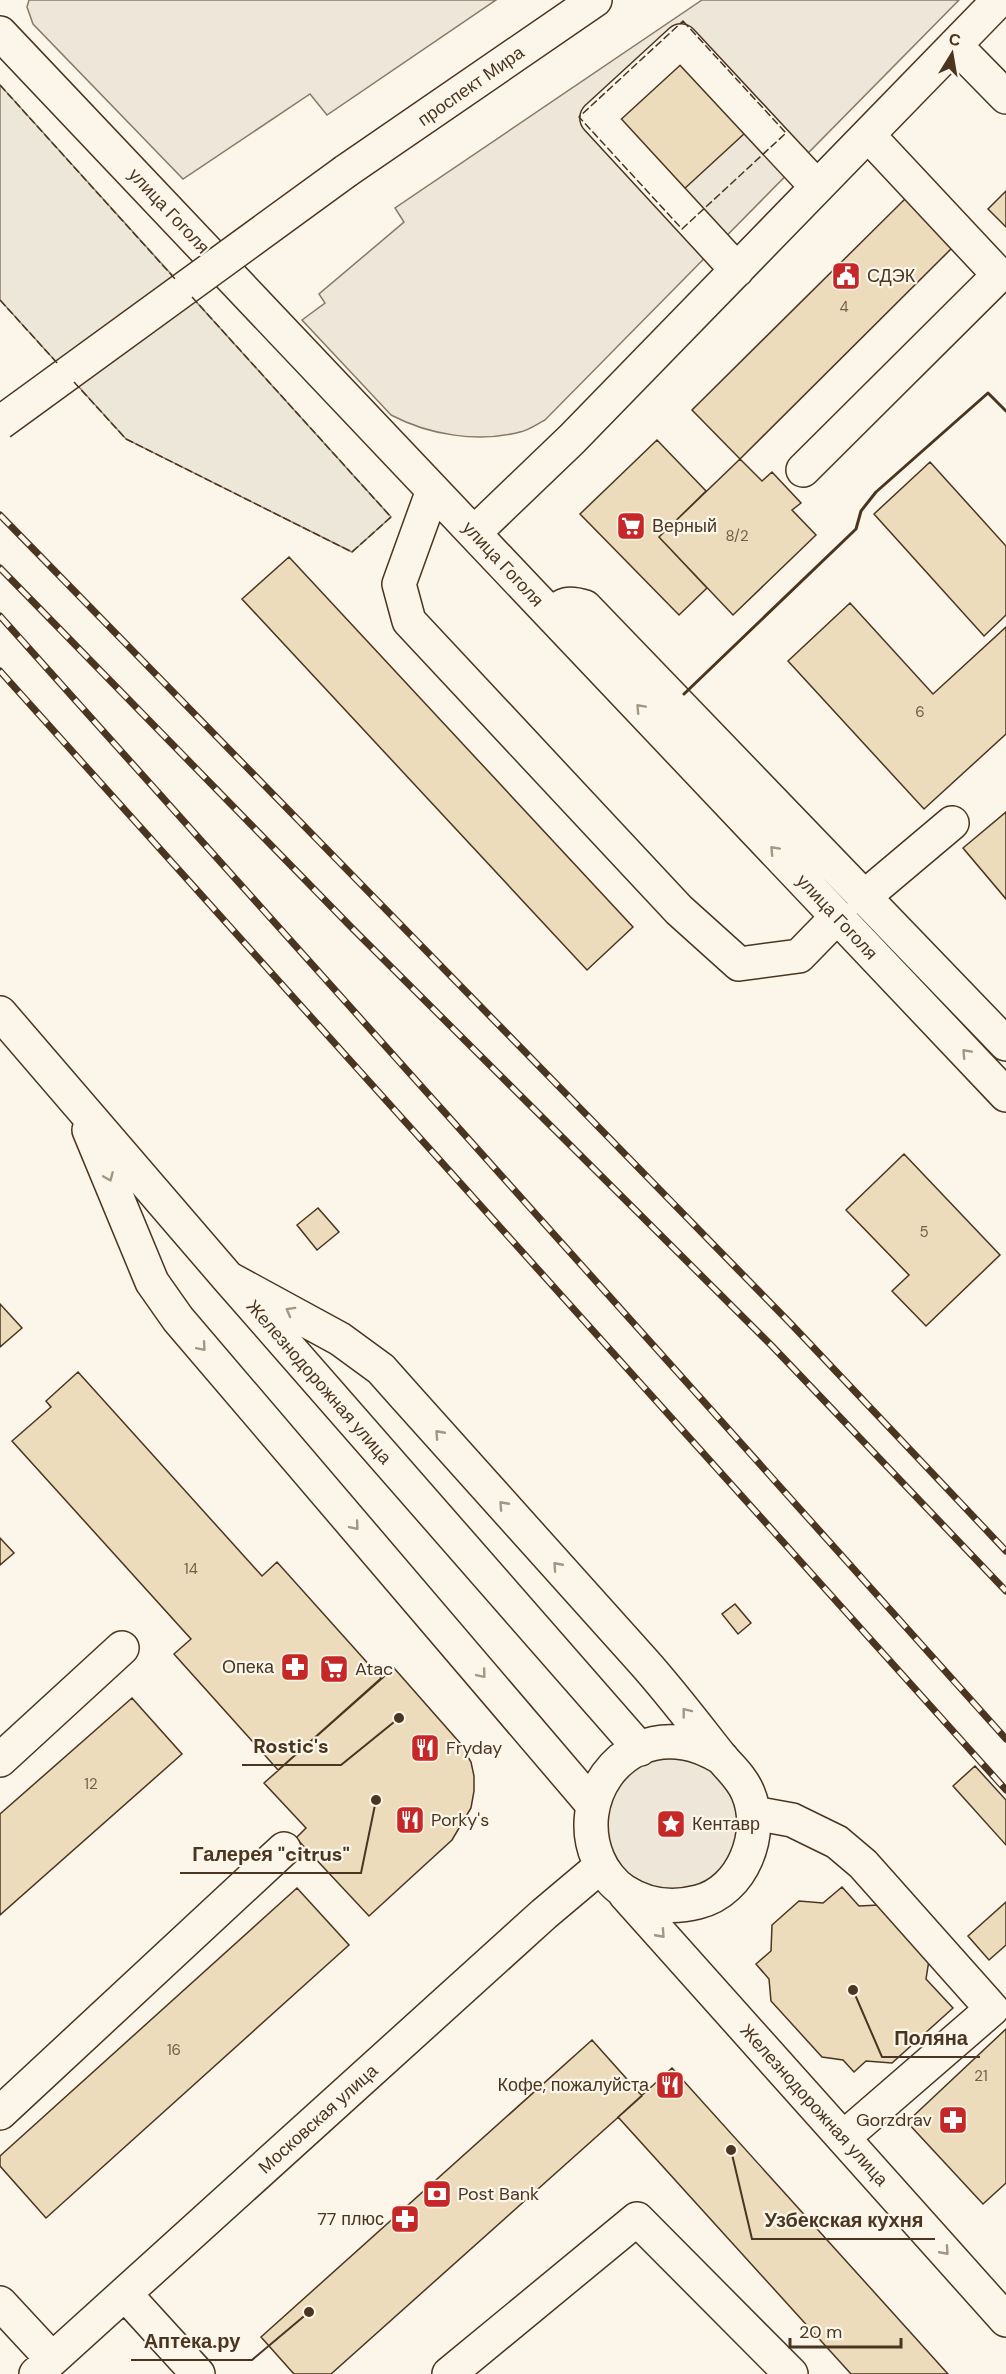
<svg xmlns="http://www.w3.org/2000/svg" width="1006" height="2374" viewBox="0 0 1006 2374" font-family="'DM Sans',sans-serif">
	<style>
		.green { fill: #ede6d9; stroke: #887966; stroke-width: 1.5 }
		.parking { fill: #ede7d9; stroke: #887966; stroke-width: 1.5 }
		.building { fill: #ecdcbc; stroke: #4a3520; stroke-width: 1.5 }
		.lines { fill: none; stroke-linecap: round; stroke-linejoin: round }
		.minor-casing { stroke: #4a3520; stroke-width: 36 }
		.major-casing { stroke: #4a3520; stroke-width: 36 }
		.minor { stroke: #fbf6e9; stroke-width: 33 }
		.major { stroke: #fbf6e9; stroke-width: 33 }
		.rail-casing { stroke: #4a3520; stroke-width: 7 }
		.rail { stroke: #fbf6e9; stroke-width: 4.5; stroke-dasharray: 14; stroke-linecap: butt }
		.major-bridge-casing { stroke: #4a3520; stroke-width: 36; stroke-linecap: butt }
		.major-bridge { stroke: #fbf6e9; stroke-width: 33 }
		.fence { stroke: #4a3520; stroke-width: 1.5; stroke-dasharray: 8 3; stroke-linecap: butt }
		.wall { stroke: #4a3520; stroke-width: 3 }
		.oneway { stroke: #a29684 }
		.labels { text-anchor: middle; stroke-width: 4.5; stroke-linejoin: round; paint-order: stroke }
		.number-label { font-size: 15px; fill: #725f47 }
		.street-label { font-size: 18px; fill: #4a3520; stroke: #fbf6e9 }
		.poi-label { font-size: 18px; fill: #4a3520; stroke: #fbf6e9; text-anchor: start }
		.leader { fill: none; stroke: #4a3520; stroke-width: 2 }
		.callout-dot { fill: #4a3520; stroke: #fbf6e9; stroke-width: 2 }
		.callout-label { font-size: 20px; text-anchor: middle; font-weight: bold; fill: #4a3520; stroke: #fbf6e9; stroke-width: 4.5; stroke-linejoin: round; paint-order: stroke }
	</style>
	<rect width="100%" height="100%" fill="#fbf6e9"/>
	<path class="green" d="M29,0H496L327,115L310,94L183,179L33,24L27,7Z
		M702,0H959L545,420C537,424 529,430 520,432C478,443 429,435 391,415L302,320L325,303L319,294L404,222L395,208Z
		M605 1825a67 67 0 1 1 134 0a67 67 0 1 1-134 0Z"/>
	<path class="parking" d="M0,85L391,517L352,552L126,439L0,300Z"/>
	<path class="building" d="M679,61L745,133L683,190L616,118Z
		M1006,191V227L988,209Z
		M907,197L955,245L740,459L692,410Z
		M657,440L706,491L659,537L707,588L679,615L580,514Z
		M740,459L762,481L772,472L801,503L792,510L816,535L733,615L659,537Z
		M930,462L1006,546V615L984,636L874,514Z
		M289,557L633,927L587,970L242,599Z
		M850,603L933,694L1006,627V734L924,809L788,661Z
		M1006,812V899L963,848Z
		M904,1154L1000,1255L926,1326L892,1291L909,1275L846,1210Z
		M318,1208L339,1232L317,1250L297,1225Z
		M0,1304L22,1328L0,1347Z
		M78,1372L262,1576L277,1562L381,1678L278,1770L174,1654L191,1639L12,1441L51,1407L46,1401Z
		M0,1538L14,1553L0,1565Z
		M735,1604L751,1623L738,1634L722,1614Z
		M394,1668L460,1743L471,1762L474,1776V1791L471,1808L452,1840L369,1916L296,1838L306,1828L264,1783Z
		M132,1698L182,1754L0,1915V1814Z
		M975,1766L1006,1800V1845L953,1786Z
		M842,1887L859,1906L879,1905L929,1960L926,1979L953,2008L892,2063L866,2061L854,2072L843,2060L822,2057L771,2001L769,1979L756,1964L771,1951L772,1925L799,1901L823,1903Z
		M297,1888L349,1945L46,2218L0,2166V2156Z
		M1006,1902V1945L989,1960L968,1936Z
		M1006,2029V2183L983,2204L907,2122Z
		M592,2040L642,2096L331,2374H294L261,2337Z
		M672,2068L948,2374H851L618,2117Z"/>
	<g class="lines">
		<g class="minor-casing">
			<path id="minor" d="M0,33L1006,1095
				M955,45L1006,97
				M737,270L597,118L681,41L817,187
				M803,470L999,275L868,135
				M433,490L399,584L409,621L679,910L739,964L799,956L837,917
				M474,533L572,439L999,0
				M552,615C563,603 569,602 585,607L1006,1044
				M863,898L952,823
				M0,1013L228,1278L640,1749
				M89,1130L152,1282L178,1319L592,1804
				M228,1278L340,1339L381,1369C467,1466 554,1562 641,1659C669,1690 694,1723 720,1756C730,1768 742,1778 748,1793C765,1833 743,1891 698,1902C671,1909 647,1906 624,1891C613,1884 603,1871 598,1859C573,1801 618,1732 684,1743C698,1745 710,1751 722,1758
				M0,1760L122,1648
				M754,1813L792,1820L837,1842L863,1864L992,2009L843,2138
				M625,1894L1006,2320
				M0,2113L284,1849
				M125,2294L198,2374
				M0,2303L52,2359
				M36,2374L544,1914L601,1866
				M449,2374L637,2219L791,2374"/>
		</g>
		<g class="major-casing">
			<path id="major" d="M346,171L595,0"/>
		</g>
		<use href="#minor" class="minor"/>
		<use href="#major" class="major"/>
		<g class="rail-casing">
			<path id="rail" d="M0,515L793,1326L1006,1551
				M0,568L354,930L772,1346L1006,1591
				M0,616L1006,1739
				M0,671L1006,1790"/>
		</g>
		<use href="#rail" class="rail"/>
		<g class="major-bridge-casing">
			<path id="major-bridge" d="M0,423L346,171"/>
		</g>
		<use href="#major-bridge" class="major-bridge"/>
		<path class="fence" d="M683,21L786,133L682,229L579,117Z
			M0,85L176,280
			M0,300L58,364
			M74,382L126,439L352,552L391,517L192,297"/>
		<path class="wall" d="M684,694L856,529L861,511L876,492L988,393L1006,411"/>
	</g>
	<defs><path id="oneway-chevron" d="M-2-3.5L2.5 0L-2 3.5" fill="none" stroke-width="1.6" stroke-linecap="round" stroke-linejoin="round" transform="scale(1.5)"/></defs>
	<g class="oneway">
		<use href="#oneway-chevron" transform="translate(640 708) rotate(-133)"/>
		<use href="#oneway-chevron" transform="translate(774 850) rotate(-133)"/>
		<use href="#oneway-chevron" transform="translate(966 1053) rotate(-133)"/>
		<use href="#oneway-chevron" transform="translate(109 1177) rotate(67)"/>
		<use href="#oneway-chevron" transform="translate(290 1311) rotate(-151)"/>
		<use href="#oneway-chevron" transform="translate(202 1347) rotate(49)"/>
		<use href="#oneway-chevron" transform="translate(439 1434) rotate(-132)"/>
		<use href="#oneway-chevron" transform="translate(503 1505) rotate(-132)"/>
		<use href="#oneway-chevron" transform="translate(355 1526) rotate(50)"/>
		<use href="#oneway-chevron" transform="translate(557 1566) rotate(-132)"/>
		<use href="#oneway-chevron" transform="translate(482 1674) rotate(50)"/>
		<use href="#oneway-chevron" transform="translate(686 1712) rotate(-128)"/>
		<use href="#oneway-chevron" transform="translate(661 1934) rotate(48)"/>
		<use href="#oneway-chevron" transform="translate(945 2251) rotate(48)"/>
	</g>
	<defs>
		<g id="civic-square" transform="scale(1.5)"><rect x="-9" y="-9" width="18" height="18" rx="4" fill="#c62828" stroke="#fbf6e9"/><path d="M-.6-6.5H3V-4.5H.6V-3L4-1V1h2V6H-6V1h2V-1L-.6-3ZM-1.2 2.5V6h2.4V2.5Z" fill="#fff"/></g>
		<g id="supermarket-square" transform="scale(1.5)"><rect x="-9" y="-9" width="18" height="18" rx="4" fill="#c62828" stroke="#fbf6e9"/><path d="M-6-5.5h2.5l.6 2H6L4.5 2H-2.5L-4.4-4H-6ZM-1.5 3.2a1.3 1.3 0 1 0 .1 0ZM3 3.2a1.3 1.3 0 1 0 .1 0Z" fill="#fff"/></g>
		<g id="pharmacy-square" transform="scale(1.5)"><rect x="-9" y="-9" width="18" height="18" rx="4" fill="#c62828" stroke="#fbf6e9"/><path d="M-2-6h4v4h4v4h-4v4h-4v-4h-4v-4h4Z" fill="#fff"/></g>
		<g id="restaurant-square" transform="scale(1.5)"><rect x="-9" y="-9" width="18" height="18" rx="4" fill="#c62828" stroke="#fbf6e9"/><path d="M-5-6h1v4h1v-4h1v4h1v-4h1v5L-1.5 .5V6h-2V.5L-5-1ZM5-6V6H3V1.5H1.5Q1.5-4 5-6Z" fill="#fff"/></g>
		<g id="sight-square" transform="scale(1.5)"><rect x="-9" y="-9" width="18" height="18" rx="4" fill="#c62828" stroke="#fbf6e9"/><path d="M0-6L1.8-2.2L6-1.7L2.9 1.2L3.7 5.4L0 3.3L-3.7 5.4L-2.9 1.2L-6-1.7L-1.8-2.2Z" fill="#fff"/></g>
		<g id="bank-square" transform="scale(1.5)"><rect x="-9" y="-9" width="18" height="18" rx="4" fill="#c62828" stroke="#fbf6e9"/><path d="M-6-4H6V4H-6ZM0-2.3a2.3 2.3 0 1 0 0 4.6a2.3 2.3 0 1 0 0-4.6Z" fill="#fff"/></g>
	</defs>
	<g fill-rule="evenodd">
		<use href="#civic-square" x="846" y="276"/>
		<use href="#supermarket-square" x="631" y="526"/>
		<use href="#pharmacy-square" x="295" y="1667"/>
		<use href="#supermarket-square" x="334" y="1669"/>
		<use href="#restaurant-square" x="425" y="1748"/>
		<use href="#restaurant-square" x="410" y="1820"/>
		<use href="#sight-square" x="671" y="1824"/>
		<use href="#restaurant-square" x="670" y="2085"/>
		<use href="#pharmacy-square" x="953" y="2120"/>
		<use href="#bank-square" x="437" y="2194"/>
		<use href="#pharmacy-square" x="405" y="2219"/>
	</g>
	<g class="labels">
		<g class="number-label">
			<text x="844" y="312">4</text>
			<text x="737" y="541">8/2</text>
			<text x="920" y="717">6</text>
			<text x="924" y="1237">5</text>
			<text x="191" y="1574">14</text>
			<text x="91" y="1789">12</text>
			<text x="174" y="2055">16</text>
			<text x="981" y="2081">21</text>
		</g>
		<g class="street-label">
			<text transform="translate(471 86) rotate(-35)" y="6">проспект Мира</text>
			<text transform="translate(169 211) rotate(47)" y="6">улица Гоголя</text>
			<text transform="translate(503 564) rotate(47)" y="6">улица Гоголя</text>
			<text transform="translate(837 917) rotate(47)" y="6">улица Гоголя</text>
			<text transform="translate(319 1382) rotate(49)" y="6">Железнодорожная улица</text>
			<text transform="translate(814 2105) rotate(48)" y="6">Железнодорожная улица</text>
			<text transform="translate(318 2119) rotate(-42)" y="6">Московская улица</text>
		</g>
		<g class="poi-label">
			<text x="867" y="282">СДЭК</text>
			<text x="652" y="532">Верный</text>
			<text x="274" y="1673" text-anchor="end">Опека</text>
			<text x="355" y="1675">Atac</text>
			<text x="446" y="1754">Fryday</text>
			<text x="431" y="1826">Porky's</text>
			<text x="692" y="1830">Кентавр</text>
			<text x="649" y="2091" text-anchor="end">Кофе, пожалуйста</text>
			<text x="932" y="2126" text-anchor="end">Gorzdrav</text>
			<text x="458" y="2200">Post Bank</text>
			<text x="384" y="2225" text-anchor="end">77 плюс</text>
		</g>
	</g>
	<path class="leader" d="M399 1718L341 1765H242M376 1800L361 1873H180M853 1990L882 2057H980M731 2150L752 2239H935M309 2312L252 2360H131"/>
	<g class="callout-dot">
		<circle cx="399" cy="1718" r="6"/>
		<circle cx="376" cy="1800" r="6"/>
		<circle cx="853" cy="1990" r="6"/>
		<circle cx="731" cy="2150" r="6"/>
		<circle cx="309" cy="2312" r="6"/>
	</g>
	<g class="callout-label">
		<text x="291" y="1753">Rostic's</text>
		<text x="271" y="1861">Галерея "citrus"</text>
		<text x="931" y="2045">Поляна</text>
		<text x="844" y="2227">Узбекская кухня</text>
		<text x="192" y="2348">Аптека.ру</text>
	</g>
	<g transform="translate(952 54) rotate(11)" stroke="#fbf6e9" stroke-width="4.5" paint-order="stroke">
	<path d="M0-4.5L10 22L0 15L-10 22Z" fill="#4a3520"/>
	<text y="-9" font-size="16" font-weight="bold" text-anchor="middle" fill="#4a3520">С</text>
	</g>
	<path d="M790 2338v9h111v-9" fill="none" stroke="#4a3520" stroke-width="3"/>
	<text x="799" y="2338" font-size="18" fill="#4a3520" stroke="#fbf6e9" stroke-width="4.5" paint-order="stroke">20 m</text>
</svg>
